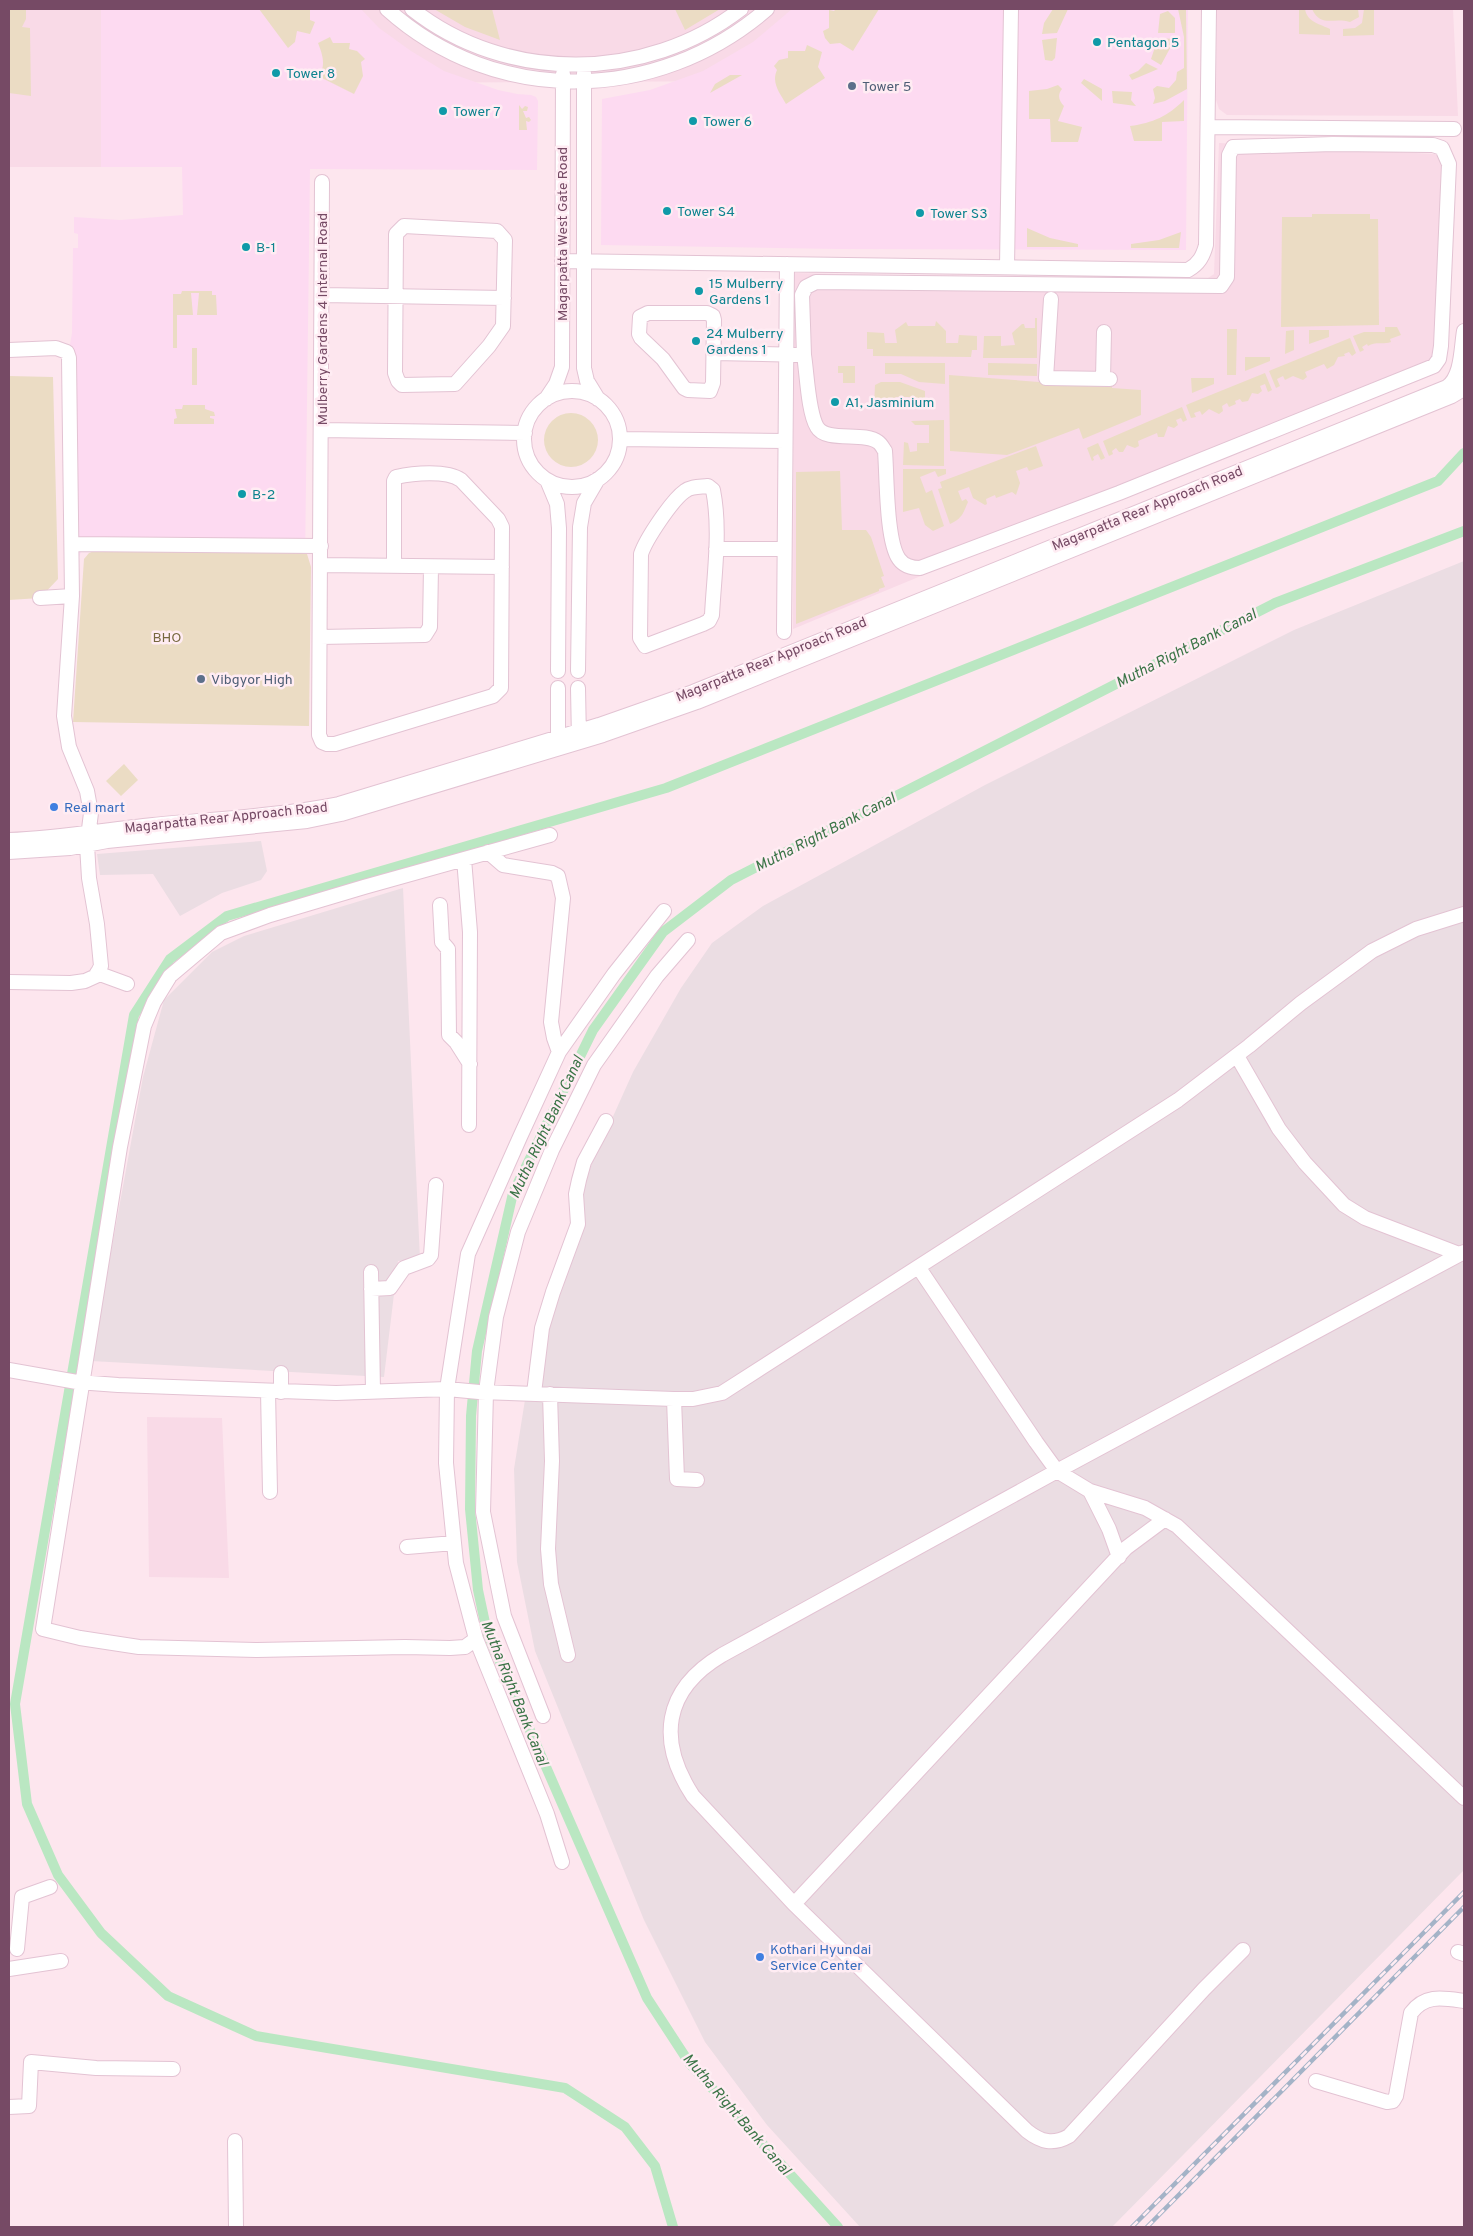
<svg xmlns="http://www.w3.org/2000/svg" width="1473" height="2236" viewBox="0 0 1473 2236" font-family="Overpass,sans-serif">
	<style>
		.residential { fill: #f9dae7 }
		.commercial { fill: #fddaf1 }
		.industrial { fill: #ebdde3 }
		.green { fill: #ebdcc4 }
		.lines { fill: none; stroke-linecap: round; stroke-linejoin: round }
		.canal { stroke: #bae7c2; stroke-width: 10 }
		.minor-casing { stroke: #e3c3d3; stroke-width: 16 }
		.minor { stroke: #fff; stroke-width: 14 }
		.rail-casing { stroke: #a4b3c7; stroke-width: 4.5 }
		.rail { stroke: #ffecf3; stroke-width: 2.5; stroke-dasharray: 8; stroke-linecap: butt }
		.culture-dot { fill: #0f9aa8; stroke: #ffecf3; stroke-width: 2 }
		.service-dot { fill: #5c6f8a; stroke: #ffecf3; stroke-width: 2 }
		.shop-dot { fill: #3f7fe0; stroke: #ffecf3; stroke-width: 2 }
		.labels { text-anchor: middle; stroke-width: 5; stroke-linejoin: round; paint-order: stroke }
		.culture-label { font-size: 14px; fill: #0d838f; stroke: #ffecf3; text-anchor: start }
		.service-label { font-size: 14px; fill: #4e5e75; stroke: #ffecf3; text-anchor: start }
		.street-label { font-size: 14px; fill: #764a65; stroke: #ffecf3 }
		.park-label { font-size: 14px; fill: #76683f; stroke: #ffecf3 }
		.shop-label { font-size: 14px; fill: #366cbe; stroke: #ffecf3; text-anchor: start }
		.water-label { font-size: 15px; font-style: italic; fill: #3a7446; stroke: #ffecf3 }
	</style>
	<rect width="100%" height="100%" fill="#fde6ee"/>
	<path class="residential" d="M9,9H101V167H9Z
		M348,9H800L774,81L359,83Z
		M1217,9H1453L1458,116L1227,115L1219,109L1216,100Z
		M1219,143L1435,154L1443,161L1435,357L1422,368L793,629L794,273L1202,282L1214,274Z
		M147,1417L222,1418L229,1578L149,1577Z"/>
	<path class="commercial" d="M101,9H361L379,28L411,51L444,71L498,90L517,94L531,95L536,97L538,101L537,170L310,169L305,561L300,566L88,537L77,561L66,367L72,333L73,248H78V234L74,233V217L120,220L183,215L182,167H101Z
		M792,9H1188L1186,250L838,249L601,245L602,99L650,90L703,71L753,42Z"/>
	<path class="industrial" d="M1464,561V1870L1112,2227H860L767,2125L705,2042L644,1920L535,1651L517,1562L514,1469L538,1318L593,1161L633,1072L681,988L712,943L763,906L985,785L1294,630Z
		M261,841L267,871L261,880L222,893L180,916L153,874L100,875L97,854Z
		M403,888L420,1259L398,1261L384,1377L91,1361L143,1077L164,1000L212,952L244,936Z"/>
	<path class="green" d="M9,9H26V19L22,27L30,28L31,96L9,93Z
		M259,9H310V20L315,22L310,34L297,31L295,42L288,48Z
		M434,9H492L500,40L465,27Z
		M675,9H720L685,30Z
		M836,9H879L853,51L840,43L830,44L825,38L823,31L829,28V10L834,11Z
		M1053,9H1068L1057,33L1042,34L1044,23Z
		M1178,9H1186L1187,89L1165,101L1153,104L1155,98L1153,89L1157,86L1169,88L1176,80L1177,72L1184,68V37Z
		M1299,9H1305C1307,22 1320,24 1330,29V35L1299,34Z
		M1312,9H1358L1359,17L1350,22C1333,17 1321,28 1312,9Z
		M1364,9H1374V35L1343,36V29L1355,28L1362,23Z
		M1168,11L1175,18V33H1158L1160,14Z
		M330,37L333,43H350L349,49L357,51L365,59L361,62L363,76L354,94L318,76C327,67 322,53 318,43Z
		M1057,38L1055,58L1052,61L1045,60L1042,40Z
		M1158,38L1175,39L1161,65L1151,59Z
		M807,45L822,52L818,67L825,78L786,104C780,93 771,83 777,70L774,66L779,60L788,58V51H805Z
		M1146,63L1158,69L1132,80L1129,75L1138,71Z
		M730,75H742L710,93L715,84Z
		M1084,79L1102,89V101L1081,83Z
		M1058,85L1062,89C1057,95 1059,101 1064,106L1058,121L1082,127L1078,142H1051L1050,119H1029V91L1047,89Z
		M1112,91L1132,92L1131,100L1136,106L1113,103Z
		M1184,100V121L1162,122V141H1134L1130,126C1153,123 1168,116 1184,100Z
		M519,105L522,109L525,106L528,107L527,111H523L526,118L529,117L531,120L529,122L526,121L527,130H519Z
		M1312,214H1370V219H1378L1379,325L1281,327L1282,217H1312Z
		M1027,228L1050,238L1078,244V247H1027Z
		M1181,232L1179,248H1131V244L1159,240Z
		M182,291H212V295H216L217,315H197L199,293H191L193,315H177V348H173V294H181Z
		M1035,318H1037V358H983L984,336H1001V346L1015,345L1012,333L1022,324H1024L1025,328H1035Z
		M936,321L946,331V343H958L959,335L977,336V350H972L971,357L873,356V349H867V332L884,333L885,343H897L895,330L906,322L908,326H935Z
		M1385,327H1397L1401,335L1390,339L1391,342C1382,345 1376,341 1368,346L1367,344L1362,347L1364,350L1360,352L1353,336L1364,332H1385Z
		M1227,329H1237L1236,375H1227Z
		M1294,330V350L1285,354L1286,331Z
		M1309,330H1329V337L1309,344Z
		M1350,338L1356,353L1352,356L1349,352L1344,354L1345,356L1338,357L1334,365L1327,369L1324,364L1305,372L1307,377L1303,380L1293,376L1285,380L1283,376L1277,379L1280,386L1276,388L1269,371Z
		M192,348H197V385H192Z
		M1245,357H1270V361L1245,371Z
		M885,363H945V384L919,382L901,374H885Z
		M988,363L1037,364V376L988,375Z
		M838,366H855V383H843V373H838Z
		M1265,373L1272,390L1268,392L1265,384L1260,386L1262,391L1258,394L1252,393L1248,401L1242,402L1240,399L1235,401L1236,404L1229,407L1227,403L1222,406L1223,411L1219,414L1209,409L1202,415L1200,411L1194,413L1196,417L1191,418L1186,405Z
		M949,375L1091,386V383L1112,382V388L1141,390V415L1083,439L1079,428L1007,455L950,451Z
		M9,376L53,377L58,579L40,598L9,600Z
		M1191,378H1214V384L1192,393Z
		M881,382H900L925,391V402L920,403V409H912V397H897L874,407L875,385Z
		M183,405H205V409L214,412L215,416H210V418L214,419V424H174V419L177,418L175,409H182Z
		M1182,407L1187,420L1183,422L1181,418L1176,420L1178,425L1174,428L1168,426L1164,437H1158L1157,433L1138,441L1139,446L1135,448L1127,445L1123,452H1119L1116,448L1112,451L1113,454L1109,456L1103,441Z
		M544 440a27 27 0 1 1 54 0a27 27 0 1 1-54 0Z
		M944,420V466L903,465L904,442L908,443L910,452L917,451V443H929V425H915L911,421Z
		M1098,443L1105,458L1101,460L1098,454L1093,457L1094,460L1092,461L1087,448Z
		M1036,446L1043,466L1029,471L1027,467L1016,471L1020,483L1016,495L1012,492L996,498L995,495L986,499L987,504L985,505L973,498L969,487L958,491L962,501L966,499L968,502C963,513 963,518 950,524L938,489L942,488L940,482Z
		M903,469H946V474L938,477L935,471L920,477L926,493L932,490L944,526L933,531L925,525L919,508L903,512Z
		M840,471L842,530H866L871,537L884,576L881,577L885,587L879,589V591L796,624V472Z
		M97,550L296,552L307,554L311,567L309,726L73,722L84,559L89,553Z
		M124,764L138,780L121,796L106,781Z"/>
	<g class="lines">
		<path class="canal" d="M673,2227L655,2166L625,2127L565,2088L256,2036L168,1996L101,1933L58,1875L27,1804L15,1704L134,1015L170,959L227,916L666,788L1438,481L1464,453
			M838,2227L690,2064L647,1998L487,1632L478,1590L470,1509L471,1416L477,1351L513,1193L593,1030L663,932L731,880L1275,603L1464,531"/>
		<g class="minor-casing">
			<path id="minor" d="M387,9C496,107 657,104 767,9
				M412,9C507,84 646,82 741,9
				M584,73V368L587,381L598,399
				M1208,127L1454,129
				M322,182L319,735L322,742L327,744H335L493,696L501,688L502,527L498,519L461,480C447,470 413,473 396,477L394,481V566
				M404,226L497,231L505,240L503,326L489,346L455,384L402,385L398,381L395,373L396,234Z
				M562,261L1188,270C1199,264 1203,256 1206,245L1209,9
				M1007,267L1011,9
				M322,295L504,298
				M1051,299L1046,378L1110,379
				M648,313H707L713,316L714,320L713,383L710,391L688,390L684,388L663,359L641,338L639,334L640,317Z
				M9,350L56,348L67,352L69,358L72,596L64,716L69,747L87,791L91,813L87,845L89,878L97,924L101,966L96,976L85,981L71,983L9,982
				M714,353L804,355C807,373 808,412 817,427C826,443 864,431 878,442C881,444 883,448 885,451C887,475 886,541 899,559C904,566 912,568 920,568L1119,493L1434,366L1439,359L1441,346L1449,164L1442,148L1433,145L1333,144L1233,147L1229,155L1227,277L1221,286L816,282L806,287L802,295L804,355
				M1103,379L1104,332
				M524 439a48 48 0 1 1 96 0a48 48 0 1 1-96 0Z
				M546,399L556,384L562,367L563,74
				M321,430L525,433
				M620,439L785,441
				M547,480L557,504L559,528L558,671
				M708,486L713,490C721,530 714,575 712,615L709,621L703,624L645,646L640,638L641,554C646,539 672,500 685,491C691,486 701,487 708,486Z
				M72,544L321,546
				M716,549H784
				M321,565L502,567
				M40,598L72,596
				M784,632L787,264
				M320,637L425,635L430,627L431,567
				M578,671L580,527L584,503L598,479
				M578,688L579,740
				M558,745V688
				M9,840C58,838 104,830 153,825C215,819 278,816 339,804L599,725L693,692L1447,387C1462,376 1461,349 1464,331
				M9,852L70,848L107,841L307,821L341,814L603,735L697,702L1452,396L1462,390L1464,384
				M488,852L503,865L552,873L558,876L563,898L551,1022L554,1038L559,1052
				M464,859L470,932L469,1125
				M440,905L442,942L448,949L449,1035L456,1042L470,1064
				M97,973L127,984
				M1237,1056L1279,1129L1305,1163L1344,1205L1365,1218L1459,1254
				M919,1268L1036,1442L1057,1471L1090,1491L1145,1508L1177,1526L1464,1798
				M371,1272L373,1392
				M371,1289L390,1288L404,1268L428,1259L431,1255L436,1185
				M9,1370L77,1382L118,1385L336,1393L447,1389L479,1392L674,1399H693L722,1393L1178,1100L1249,1046L1301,1003L1372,951L1416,929L1464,914
				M281,1373V1392
				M268,1391L270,1492
				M534,1393L542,1328L553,1292L578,1224L576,1194L579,1180L584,1162L606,1121
				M550,1394L552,1461L548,1549L551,1584L568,1655
				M674,1399L677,1479L697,1480
				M1090,1491L1109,1529L1119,1557
				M407,1547L454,1543
				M476,1639L465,1647L450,1648L405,1647L257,1650L139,1647L80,1638L43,1629L120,1147L144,1026L154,1002L170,976L221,933L270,915L364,887L550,835
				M543,1716L504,1616L483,1512L486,1392L496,1317L518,1232L552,1150L594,1065L657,976L688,940
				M562,1862L547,1814L476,1639L456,1563L446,1463L447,1389L468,1254L520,1137L559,1052L614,974L664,911
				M794,1904L1126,1548L1165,1519
				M17,1949L22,1897L50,1887
				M1243,1950L1204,1989L1069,2136C1053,2145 1041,2142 1027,2131L794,1904L693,1796C657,1741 663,1690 722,1655L1057,1471L1464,1252
				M1458,1952L1464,1954
				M9,1969L61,1961
				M1316,2081L1387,2102L1393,2101L1396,2096L1411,2013C1425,1994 1443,1998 1464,2001
				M9,2107L29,2106L31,2062L96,2068L173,2069
				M235,2141L236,2227"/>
		</g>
		<use href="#minor" class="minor"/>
		<g class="rail-casing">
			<path id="rail" d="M1132,2227L1464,1892
				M1147,2227L1464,1907"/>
		</g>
		<use href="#rail" class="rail"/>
	</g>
	<g class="culture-dot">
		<circle cx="1097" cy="42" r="5"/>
		<circle cx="276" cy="73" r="5"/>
		<circle cx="443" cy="111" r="5"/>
		<circle cx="693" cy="121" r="5"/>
		<circle cx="667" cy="211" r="5"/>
		<circle cx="920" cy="213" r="5"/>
		<circle cx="246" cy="247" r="5"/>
		<circle cx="699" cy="291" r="5"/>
		<circle cx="696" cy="341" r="5"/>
		<circle cx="835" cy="402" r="5"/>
		<circle cx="242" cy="494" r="5"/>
	</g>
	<g class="service-dot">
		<circle cx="852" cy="86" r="5"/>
		<circle cx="201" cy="679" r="5"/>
	</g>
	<g class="shop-dot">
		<circle cx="54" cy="807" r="5"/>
		<circle cx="760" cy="1957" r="5"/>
	</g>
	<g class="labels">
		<g class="culture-label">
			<text x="1107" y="47">Pentagon 5</text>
			<text x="286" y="78">Tower 8</text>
			<text x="453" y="116">Tower 7</text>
			<text x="703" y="126">Tower 6</text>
			<text x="677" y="216">Tower S4</text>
			<text x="930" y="218">Tower S3</text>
			<text x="256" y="252">B-1</text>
			<text x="709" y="288">15 Mulberry<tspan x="709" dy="16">Gardens 1</tspan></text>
			<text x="706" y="338">24 Mulberry<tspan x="706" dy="16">Gardens 1</tspan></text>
			<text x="845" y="407">A1, Jasminium</text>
			<text x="252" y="499">B-2</text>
		</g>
		<g class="service-label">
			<text x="862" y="91">Tower 5</text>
			<text x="211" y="684">Vibgyor High</text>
		</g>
		<g class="street-label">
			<text transform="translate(562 234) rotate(-90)" y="5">Magarpatta West Gate Road</text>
			<text transform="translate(322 319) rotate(-90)" y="5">Mulberry Gardens 4 Internal Road</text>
			<text transform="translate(1147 508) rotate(-22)" y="5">Magarpatta Rear Approach Road</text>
			<text transform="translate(771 659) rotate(-22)" y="5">Magarpatta Rear Approach Road</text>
			<text transform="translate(226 817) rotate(-6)" y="5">Magarpatta Rear Approach Road</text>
		</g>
		<g class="park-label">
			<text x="167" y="642">BHO</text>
		</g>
		<g class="shop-label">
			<text x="64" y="812">Real mart</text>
			<text x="770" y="1954">Kothari Hyundai<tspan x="770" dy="16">Service Center</tspan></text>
		</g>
		<g class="water-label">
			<text transform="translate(1186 648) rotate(-27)" y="5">Mutha Right Bank Canal</text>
			<text transform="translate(825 832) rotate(-27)" y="5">Mutha Right Bank Canal</text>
			<text transform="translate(546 1127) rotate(-65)" y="5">Mutha Right Bank Canal</text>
			<text transform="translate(515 1693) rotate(68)" y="5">Mutha Right Bank Canal</text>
			<text transform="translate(737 2114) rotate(49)" y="5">Mutha Right Bank Canal</text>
		</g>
	</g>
	<rect width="1473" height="2236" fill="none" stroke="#764a65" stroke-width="20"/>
</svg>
